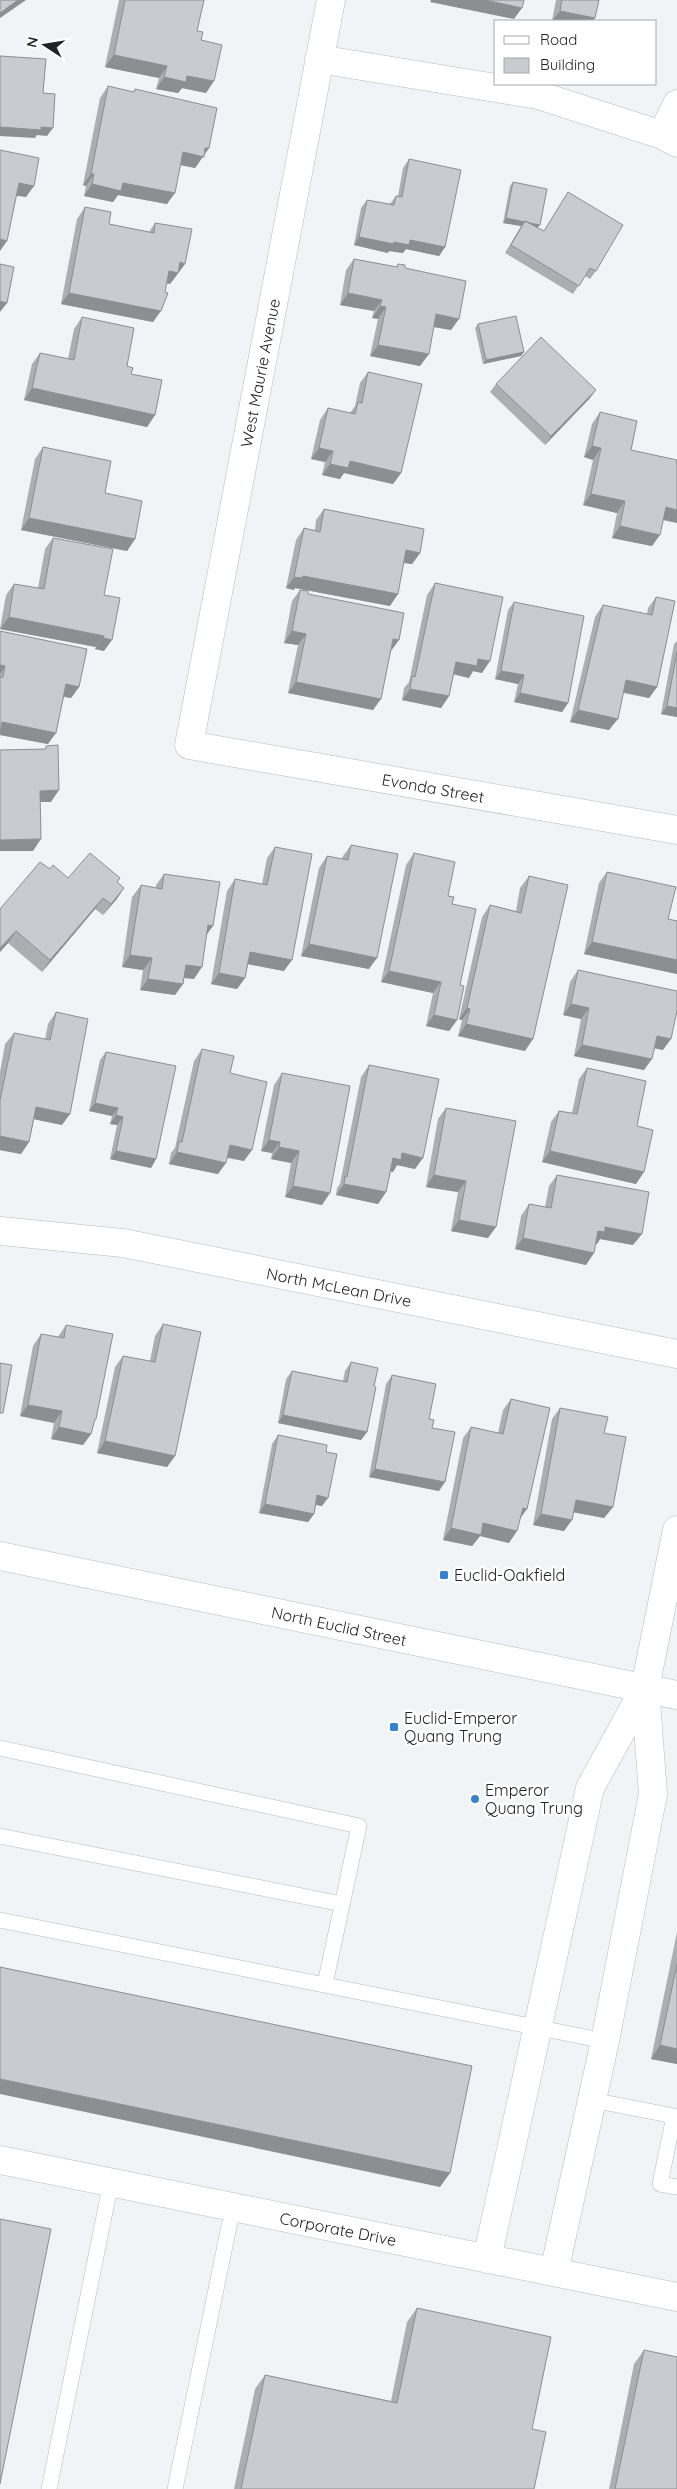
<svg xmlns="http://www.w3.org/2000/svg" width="677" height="2489" viewBox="0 0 677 2489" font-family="Quicksand,sans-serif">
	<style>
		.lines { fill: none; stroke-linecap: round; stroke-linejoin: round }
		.lane-casing { stroke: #b7babd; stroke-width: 16 }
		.street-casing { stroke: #b7babd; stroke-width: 29 }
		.primary-casing { stroke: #b7babd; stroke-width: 29 }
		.lane { stroke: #fff; stroke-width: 15 }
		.street { stroke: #fff; stroke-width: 28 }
		.primary { stroke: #fff; stroke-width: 28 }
		.wall { fill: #acafb2 }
		.shaded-wall { fill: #8c8e91 }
		.building { fill: #c8cbcf; stroke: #8c8e91 }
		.poi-dot { fill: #3282d1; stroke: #fff; stroke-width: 2 }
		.labels { text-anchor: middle; stroke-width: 5; stroke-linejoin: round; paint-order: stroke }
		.street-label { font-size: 16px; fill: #222324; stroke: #fff }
		.poi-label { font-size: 16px; fill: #222324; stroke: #fff; text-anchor: start }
	</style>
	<rect width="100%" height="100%" fill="#f1f4f7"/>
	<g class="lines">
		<g class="lane-casing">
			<path id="lane" d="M0,1748L359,1826L325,1984
				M0,1836L342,1904
				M0,1920L605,2041
				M592,2100L674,2116L660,2184L677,2187
				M49,2489L111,2182
				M175,2489L233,2207"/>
		</g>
		<g class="street-casing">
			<path id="street" d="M331,0L189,745L677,830
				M319,59L538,95L662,135L677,143
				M662,135L677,104
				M0,1231L123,1243L677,1354
				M0,2160L677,2297
				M487,2259L590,1788L645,1688
				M554,2272L605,2041L653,1794L645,1688L677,1530"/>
		</g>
		<g class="primary-casing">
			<path id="primary" d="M0,1556L677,1695"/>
		</g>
		<use href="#lane" class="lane"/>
		<use href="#street" class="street"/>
		<use href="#primary" class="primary"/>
	</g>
	<path class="wall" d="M119,0H204L197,31L201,40L206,93L182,88L178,93L156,89L159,78L105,67Z
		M556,0H599L593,21H552Z
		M108,86L133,92L135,89L209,148L195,168L181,165L167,204L118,195L113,202L84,196L86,186L83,185L100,98Z
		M409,159L445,247L439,256L406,249L403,253L389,251L388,253L354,245L361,208L367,200L390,204L396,196H398L403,168Z
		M513,182L538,228L544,231L568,192L596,271L590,279L585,276L573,294L505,253L521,226L503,223L510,186Z
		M85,207L109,224L149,232L155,223L185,264L170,284L167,283L153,322L61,304L77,219Z
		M354,259L396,267L398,264L405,268L451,330L434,327L420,366L370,356L378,319L372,318L374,311L340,305L346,270Z
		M82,317L127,366L131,374L155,415L147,427L24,400L32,364L40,353L68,359L74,329Z
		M478,324L524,352L521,356L483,364L475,328Z
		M368,372L401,473L393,484L344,473L340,479L322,475L325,462L311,459L320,420L328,408L350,413L355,406L360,383Z
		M496,384L590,398L545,445L490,392Z
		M600,412L631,450L652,546L612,538L617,513L583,505L593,460L584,457L592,424Z
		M43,447L105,493L135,539L127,551L21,530L35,459Z
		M324,509L420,553L412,564L404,563L390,606L295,588L294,590L286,588L296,540L304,528L315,530L316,520Z
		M53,538L104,595V651L95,649L96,647L0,629L6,595L14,584L38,588L45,549Z
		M435,583L482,673L473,671L469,678L454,674L449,696L441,708L402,700L404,688L409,682L427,595Z
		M300,590L308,594L391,651L373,710L288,693L298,645L284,643L292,601Z
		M656,597L657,687L649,698L623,693L609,730L570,722L595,617L603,605L647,614L648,608Z
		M514,602L568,703L562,712L514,702L518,684L495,679L508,610Z
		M0,631L79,687L71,698L64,697L48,744L0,735Z
		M677,641V717L661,714L674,644Z
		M351,845L369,969L301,956L319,868L327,856L342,859L343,856Z
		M275,847L284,971L248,964L245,978L237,989L211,984L227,891L235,879L262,884L267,858Z
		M414,853L448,896L452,904L460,985L457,1020L449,1031L426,1026L433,993L381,982L406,865Z
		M50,869L68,878L117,882L124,888L116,900L103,915L95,909L42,972L8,943L0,952V909Z
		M607,872L668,919L677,921V974L584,954L599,883Z
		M164,874L206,936L194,979L184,978L183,984L175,995L140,990L143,970L122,967L132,897L141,885L156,888V885Z
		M529,876L525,1051L458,1036L462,1020L459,1019L482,917L490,905L516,911L520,888Z
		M578,970L663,1050L654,1048L644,1070L574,1056L581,1019L563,1015L570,982Z
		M56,1012L62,1125L34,1119L29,1142L21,1154L0,1150V1072L5,1044L14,1033L45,1039L48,1024Z
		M202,1049L230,1073L244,1161L227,1158L218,1174L169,1164L171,1153L175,1148L194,1061Z
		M106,1052L156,1159L151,1168L110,1159L117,1125L110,1124L112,1116L89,1111L100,1060Z
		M369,1065L415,1169L397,1165L393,1172L391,1171L386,1192L378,1204L336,1195L337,1188L340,1184L361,1077Z
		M587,1068L636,1184L542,1162L551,1122L559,1111L572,1113L579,1079Z
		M282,1073L322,1205L285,1197L291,1163L271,1159L272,1153L261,1151L274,1085Z
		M446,1108L488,1238L451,1231L458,1192L426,1187L438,1119Z
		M557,1175L633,1245L600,1239L597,1244H596L586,1265L515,1249L521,1216L529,1204L545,1207L549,1186Z
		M163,1324L175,1456L167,1467L97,1453L115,1367L123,1356L150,1361L155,1336Z
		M66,1325L94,1423L91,1434L83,1445L51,1439L54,1423L20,1416L33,1346L41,1334L58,1337Z
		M351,1362L374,1386L367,1432L361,1440L278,1423L286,1379L292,1371L343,1381L345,1371Z
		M392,1375L429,1419L432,1428L439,1491L369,1477L386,1384Z
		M511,1399L520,1519L509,1543L480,1536L472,1546L443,1540L463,1438L471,1427L498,1433L503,1410Z
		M560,1408L604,1433L613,1507L604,1518L573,1512L564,1531L533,1525L552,1419Z
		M278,1435L326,1452L322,1506L316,1505L314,1514L308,1522L259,1513L272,1444Z
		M677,1932V2064L651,2059Z
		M417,2308L532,2429L534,2489H234L255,2389L265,2375L391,2401L407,2322Z
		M644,2350L677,2489H609L634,2364Z"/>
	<path class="shaded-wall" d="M18,0H26L0,18V13Z
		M431,0H485L522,8L514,19L430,2Z
		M560,11L595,18L593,21H552Z
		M114,55L167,66L159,78L105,67Z
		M187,76L214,81L206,93L182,88L178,93L156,89L164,77Z
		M0,127H41L53,128L47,136L37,135L35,138L0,136Z
		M205,148H209L195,168L175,164L183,152Z
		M91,174H94L86,186L83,185Z
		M19,183L34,186L26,197L11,195Z
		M123,183L175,193L167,204L118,195L113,202L84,196L92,184Z
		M506,218L524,222L521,226L503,223Z
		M525,222L540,225L536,229Z
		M359,237L394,242L410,240L445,247L439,256L406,249L403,253L389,251L388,253L354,245Z
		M0,239L7,241L0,251Z
		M180,262L185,264L170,284L161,282L169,271Z
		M69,293L161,311L153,322L61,304Z
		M348,293L382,300L374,311L340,305Z
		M0,301L7,303L0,312Z
		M380,306L386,307L378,319L372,318Z
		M436,314L459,319L451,330L428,326Z
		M378,345L429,354L420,366L370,356Z
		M524,352L521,356L483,364L486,360Z
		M32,388L155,415L147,427L24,400Z
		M596,390L590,398L545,445L551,436Z
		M592,446L601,448L593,460L584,457Z
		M319,448L333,451L325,462L311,459Z
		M350,461L401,473L393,484L344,473L340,479L322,475L330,464Z
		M591,494L625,501L617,513L583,505Z
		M666,507L677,510V523L658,519Z
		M29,518L135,539L127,551L21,530Z
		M620,526L660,535L652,546L612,538Z
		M406,550L420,553L412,564L398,562Z
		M303,576L398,594L390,606L295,588L294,590L286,588L294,577Z
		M9,617L104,636L96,647L0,629Z
		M292,631L306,634L298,645L284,643Z
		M103,638L112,640L104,651L95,649Z
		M393,639L399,640L391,651Z
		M478,659L490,661L482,673L473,671L469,678L448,673L456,662Z
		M0,665L5,666L0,674Z
		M501,671L524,675L518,684L495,679Z
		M626,680L657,687L649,698L618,691Z
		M296,682L381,699L373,710L288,693Z
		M66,684L79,687L71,698L58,695Z
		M410,689L449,696L441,708L402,700Z
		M520,693L568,703L562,712L514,702Z
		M667,706L677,708V717L661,714Z
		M578,710L618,719L609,730L570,722Z
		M2,722L56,733L48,744L0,735Z
		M59,790L51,802H32L40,791Z
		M41,839L33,851H0V840Z
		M124,888L116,900L103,915L111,904Z
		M103,898L95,909L42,972L50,960Z
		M208,925L213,926L205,937Z
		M16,931L8,943L0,952V949Z
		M592,942L677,960V974L584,954Z
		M309,944L377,958L369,969L301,956Z
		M250,952L292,960L284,971L242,963Z
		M130,955L152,958L143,970L122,967Z
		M186,965L202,967L194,979L178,977Z
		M389,971L441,982L433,993L381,982Z
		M219,973L245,978L237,989L211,984Z
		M148,979L183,984L175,995L140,990Z
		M571,1004L589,1008L581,1019L563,1015Z
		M467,1008L470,1009L462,1020L459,1019Z
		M434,1015L457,1020L449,1031L426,1026Z
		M466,1024L533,1039L525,1051L458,1036Z
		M657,1036L671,1039L663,1050L649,1047Z
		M582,1045L652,1059L644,1070L574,1056Z
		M95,1103L118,1108L112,1116L89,1111Z
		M36,1107L70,1114L62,1125L28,1118Z
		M116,1115L123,1117L117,1125L110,1124Z
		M0,1136L29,1142L21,1154L0,1150Z
		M269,1140L280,1142L272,1153L261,1151Z
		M230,1145L252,1150L244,1161L222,1156Z
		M279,1147L299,1151L291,1163L271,1159Z
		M116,1151L156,1159L151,1168L110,1159Z
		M550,1151L644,1172L636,1184L542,1162Z
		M177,1152L226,1163L218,1174L169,1164Z
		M402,1153L423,1158L415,1169L397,1165L393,1172L385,1170L393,1158Z
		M434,1175L466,1181L458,1192L426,1187Z
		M344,1184L386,1192L378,1204L336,1195Z
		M293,1186L330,1193L322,1205L285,1197Z
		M459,1220L496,1227L488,1238L451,1231Z
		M605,1227L642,1234L633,1245L600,1239L597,1244L590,1243L598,1231Z
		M523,1238L594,1253L586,1265L515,1249Z
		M28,1405L62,1411L54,1423L20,1416Z
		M283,1415L367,1432L361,1440L278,1423Z
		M59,1427L91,1434L83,1445L51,1439Z
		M105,1441L175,1456L167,1467L97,1453Z
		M375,1469L445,1482L439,1491L369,1477Z
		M317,1495L328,1498L322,1506L312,1504Z
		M576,1500L613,1507L604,1518L567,1511Z
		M265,1504L314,1514L308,1522L259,1513Z
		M523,1508L527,1509L519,1520Z
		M541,1514L572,1520L564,1531L533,1525Z
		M483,1523L517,1531L509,1543L480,1536L472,1546L443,1540L451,1528Z
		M660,2045L677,2049V2064L651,2059Z
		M0,2079L450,2173L440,2187L0,2094Z"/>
	<path class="building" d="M0,0H18L0,13Z
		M125,0H204L197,31L203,32L201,40L222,45L214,81L187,76L186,82L164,77L167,66L114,55Z
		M485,0H524L522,8Z
		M562,0H599L595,18L560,11Z
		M0,56L46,59L43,93L55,94L53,128L41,127V130L0,127Z
		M108,86L134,92L135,89L217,108L209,148H205L204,157L183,152L175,193L123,183L121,191L92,184L94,174H91Z
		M0,150L39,158L34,186L19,183L7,241L0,239Z
		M409,159L461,170L445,247L410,240L409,245L394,242V244L359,237L367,200L394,205L396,196L402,197Z
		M513,182L547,189L540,225L530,223L525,221V222L506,218Z
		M568,192L623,225L596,271L590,268L579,286L511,245L525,221L544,231Z
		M85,207L111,212L109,224L154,233L155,223L192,229L185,264L180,262L178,273L169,271L165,292L168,293L161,311L69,293Z
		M354,259L397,267L398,264L405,265V268L466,281L459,319L436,314L429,354L378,345L386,307L380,306L382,300L348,293Z
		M0,264L14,267L7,303L0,301Z
		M516,316L524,352L486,360L478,324Z
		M82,317L134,328L127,366L133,368L131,374L162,380L155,415L32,388L40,353L74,360Z
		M541,337L596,390L551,436L496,384Z
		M368,372L422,384L401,473L350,461L348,468L330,464L333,451L319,448L328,408L355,414L358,402L362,403Z
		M600,412L637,421L631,450L677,460L676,463H677V510L666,507L660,535L620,526L625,501L591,494L601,448L592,446Z
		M43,447L111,461L105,493L142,501L135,539L29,518Z
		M324,509L424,529L420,553L406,550L398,594L303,576L302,578L294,577L304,528L320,532Z
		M53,538L113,549L104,595L120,598L112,640L103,638L104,636L9,617L14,584L44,589Z
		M435,583L503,597L490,661L478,659L477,666L456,662L449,696L410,689L412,676L415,677Z
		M300,590L308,591V594L404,613L399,640L393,639L381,699L296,682L306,634L292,631Z
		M656,597L675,601L657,687L626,680L618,719L578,710L603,605L652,615Z
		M514,602L584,616L568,703L520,693L524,675L501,671Z
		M0,631L87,649L79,687L66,684L56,733L2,722L0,734V677H3L5,666L0,665Z
		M677,652V708L667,706Z
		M58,745L59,790L40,791L41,839L0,840V750L46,749V746Z
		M351,845L398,854L377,958L309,944L327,856L348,860Z
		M275,847L312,854L292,960L250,952L245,978L219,973L235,879L267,885Z
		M90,853L120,878L117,882L124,888L111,904L103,898L50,960L16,931L0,948V909L40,862L50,869L53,865L68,878Z
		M414,853L455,862L448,896L454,897L452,904L476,909L460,985L464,986L457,1020L434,1015L441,982L389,971Z
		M607,872L676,887L668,919L677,921V960L592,942Z
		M164,874L220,882L213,926L208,925L202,967L186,965L183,984L148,979L152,958L130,955L141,885L162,889Z
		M529,876L568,885L533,1039L466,1024L470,1009L467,1008L490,905L521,913Z
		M578,970L677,991V1011L671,1039L657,1036L652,1059L582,1045L589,1008L571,1004Z
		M56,1012L88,1019L70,1114L36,1107L29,1142L0,1136V1100L14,1033L50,1040Z
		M202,1049L234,1056L230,1073L267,1082L252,1150L230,1145L226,1163L177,1152L179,1142H182Z
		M106,1052L176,1066L156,1159L116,1151L123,1117L116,1115L118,1108L95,1103Z
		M369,1065L439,1079L423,1158L402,1153L401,1160L393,1158L386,1192L344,1184L345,1176L347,1177Z
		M587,1068L646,1081L637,1126L653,1130L644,1172L550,1151L559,1111L577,1114Z
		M282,1073L350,1086L330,1193L293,1186L299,1151L279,1147L280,1142L269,1140Z
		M446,1108L516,1121L496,1227L459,1220L466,1181L434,1175Z
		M557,1175L649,1192L642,1234L605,1227V1232L598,1231L594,1253L523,1238L529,1204L551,1208Z
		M163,1324L201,1332L175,1456L105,1441L123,1356L155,1362Z
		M66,1325L113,1334L96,1419H95L91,1434L59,1427L62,1411L28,1405L41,1334L64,1338Z
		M351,1362L378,1368L374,1386L376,1387L367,1432L283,1415L292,1371L347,1382Z
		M0,1363L12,1365L3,1413H0Z
		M392,1375L436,1384L429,1419L434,1420L432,1428L455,1432L445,1482L375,1469Z
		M511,1399L550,1408L527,1509L523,1508L517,1531L483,1523L481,1535L451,1528L471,1427L503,1434Z
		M560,1408L608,1417L604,1433L626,1437L613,1507L576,1500L572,1520L541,1514Z
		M278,1435L327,1445L326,1452L337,1454L328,1498L317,1495L314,1514L265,1504Z
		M677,1964V2049L660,2045Z
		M0,1967L472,2066L450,2173L0,2079Z
		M0,2219L51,2229L0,2484Z
		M417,2308L551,2337L532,2429L546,2432L534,2489H241L265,2375L397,2403Z
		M644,2350L677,2357V2489H615Z"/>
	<g class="poi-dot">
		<rect x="439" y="1570" width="10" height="10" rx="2.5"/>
		<rect x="389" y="1722" width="10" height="10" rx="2.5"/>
		<circle cx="475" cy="1799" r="5"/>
	</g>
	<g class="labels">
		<g class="street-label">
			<text transform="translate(260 373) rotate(-79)" y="6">West Maurie Avenue</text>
			<text transform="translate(433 788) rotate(10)" y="6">Evonda Street</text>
			<text transform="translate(339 1287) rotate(11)" y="6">North McLean Drive</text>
			<text transform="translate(339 1626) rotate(12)" y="6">North Euclid Street</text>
			<text transform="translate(338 2229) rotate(11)" y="6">Corporate Drive</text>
		</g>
		<g class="poi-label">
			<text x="454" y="1581">Euclid-Oakfield</text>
			<text x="404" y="1724">Euclid-Emperor<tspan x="404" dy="18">Quang Trung</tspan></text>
			<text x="485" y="1796">Emperor<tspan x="485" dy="18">Quang Trung</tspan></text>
		</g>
	</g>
	<rect x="494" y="20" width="162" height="65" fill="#ffffff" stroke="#a7a7a7"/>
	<rect x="504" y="36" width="25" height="8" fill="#ffffff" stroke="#a7a7a7"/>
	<text x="540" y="45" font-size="15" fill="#222324">Road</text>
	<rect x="504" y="58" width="25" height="15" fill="#c8cbcf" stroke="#a7a7a7"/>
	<text x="540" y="70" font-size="15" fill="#222324">Building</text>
	<g transform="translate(45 45) rotate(282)" stroke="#ffffff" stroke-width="4" paint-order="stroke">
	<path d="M0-4L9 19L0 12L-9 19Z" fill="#222324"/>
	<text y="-8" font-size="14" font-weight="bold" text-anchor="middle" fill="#222324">N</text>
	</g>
</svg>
